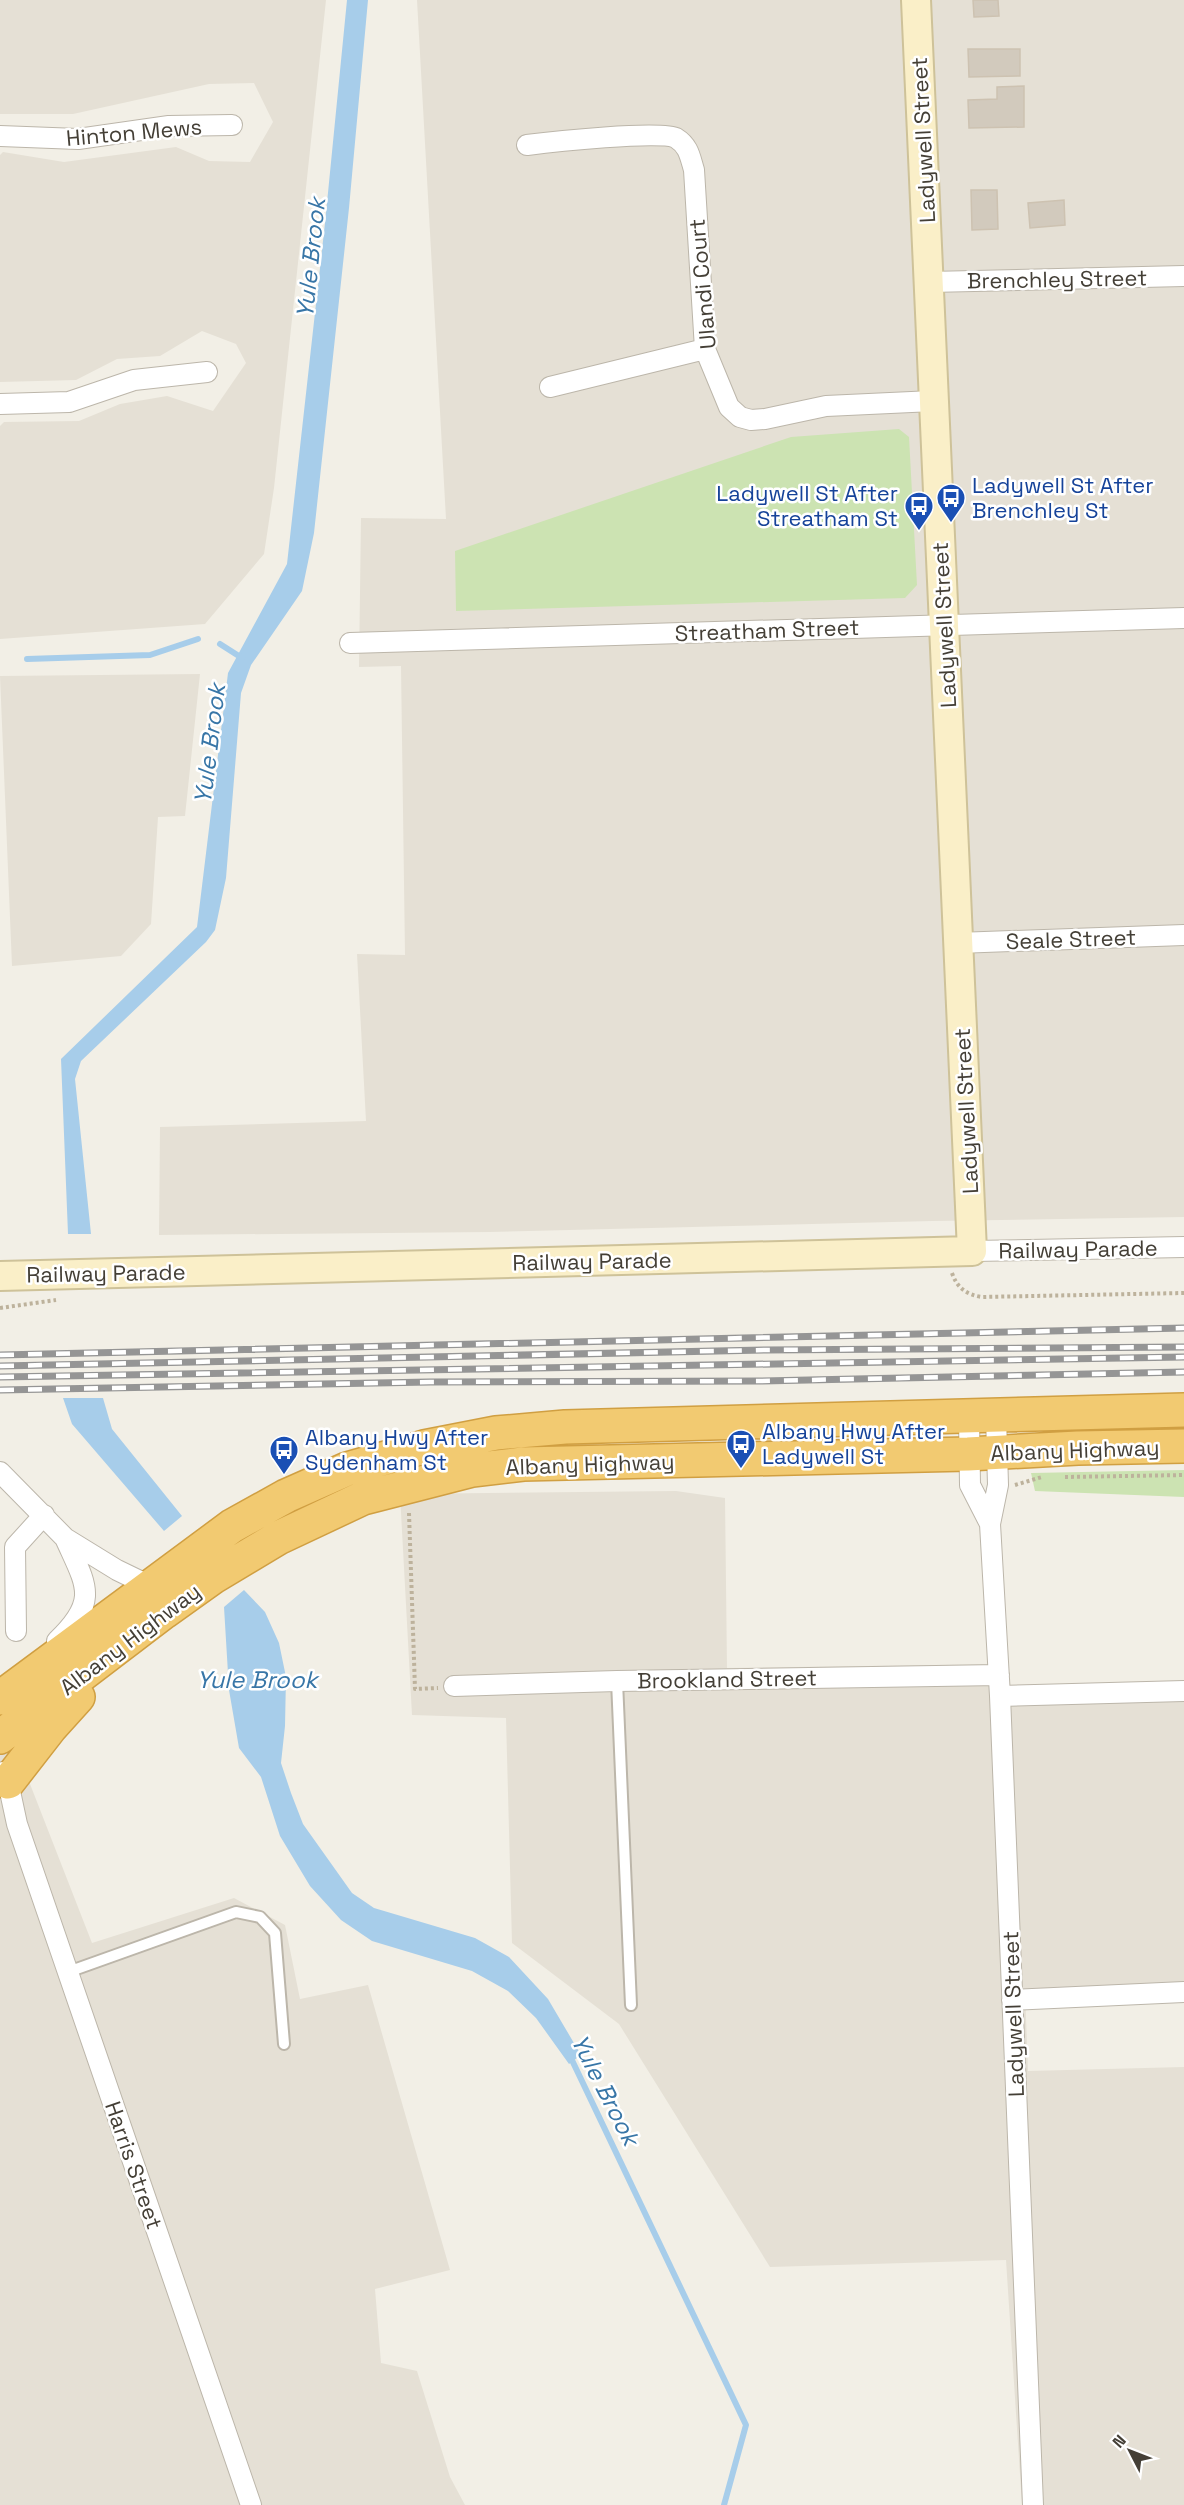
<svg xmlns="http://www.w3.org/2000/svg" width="1184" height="2505" viewBox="0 0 1184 2505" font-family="'Space Grotesk',sans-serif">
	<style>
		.residential { fill: #e5e0d5 }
		.green { fill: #cce3b2 }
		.water { fill: #a7cdea }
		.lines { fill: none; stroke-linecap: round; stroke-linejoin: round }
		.stream { stroke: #a7cdea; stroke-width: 6 }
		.building { fill: #d2cabd; stroke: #cdc2b1; stroke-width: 1.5 }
		.lane-casing { stroke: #bcb6aa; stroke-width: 14 }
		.street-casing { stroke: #bcb6aa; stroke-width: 22 }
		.secondary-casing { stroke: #cec299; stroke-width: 32 }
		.highway-casing { stroke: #d09f42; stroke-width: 36 }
		.path { stroke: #bdb29c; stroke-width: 4; stroke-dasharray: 3 3; stroke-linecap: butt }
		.lane { stroke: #fff; stroke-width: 10 }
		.street { stroke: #fff; stroke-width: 20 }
		.secondary { stroke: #faefc8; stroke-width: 28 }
		.highway { stroke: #f2ca71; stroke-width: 33 }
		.rail-casing { stroke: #959595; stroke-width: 7 }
		.rail { stroke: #fff; stroke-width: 4.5; stroke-dasharray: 14; stroke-linecap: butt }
		.labels { text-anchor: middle; stroke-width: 5; stroke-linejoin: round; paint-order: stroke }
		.street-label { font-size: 22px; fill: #443f36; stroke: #fff }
		.transit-label { font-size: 22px; fill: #164399; stroke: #fff; text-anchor: start }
		.water-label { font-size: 24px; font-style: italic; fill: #3876a7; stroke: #fff }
	</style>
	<rect width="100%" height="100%" fill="#f2efe6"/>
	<path class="residential" d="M0,0H326L274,488L264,554L205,624L0,639V426L4,422L79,421L120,404L167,396L213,411L246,363L236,344L202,331L160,356L117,359L76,380L0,382V155L3,152L64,162L176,147L209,161L250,162L273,122L254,83L209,84L73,114H0Z
		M417,0H1184V1217L932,1221L490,1232L159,1235L160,1127L366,1121L357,954L405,955L401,666L359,667L361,518L446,519Z
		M200,674L185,816L158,817L151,924L121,956L12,966L0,676Z
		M676,1491L725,1498L727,1668L1007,1664L1009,1687L1184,1682V1982L1025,1991L1028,2071L1184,2067V2505H1022L1006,2260L770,2267L619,2024L512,1943L506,1718L412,1715L400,1494Z
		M0,1707L92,1943L234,1898L285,1925L300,1999L368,1985L450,2270L375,2289L381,2363L417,2371L450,2477L465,2505H0Z"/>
	<path class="green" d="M899,429L909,437L917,585L905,598L456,611L455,551L791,437Z
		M1184,1470V1497L1035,1491L1031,1473Z"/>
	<path class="water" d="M347,0H368L349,208L314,533L302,591L251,665L241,693L226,878L215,930L206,942L81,1061L75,1079L91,1234H68L61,1059L197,927L228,673L287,564L325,223Z
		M63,1398H103L112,1429L182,1516L164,1531L72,1424Z
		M244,1590L265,1612L279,1643L286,1677L285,1726L281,1763L291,1793L303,1824L352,1893L374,1908L475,1938L509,1957L548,1999L581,2055L569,2064L536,2018L508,1991L472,1971L372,1941L341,1920L310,1886L280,1836L261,1777L239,1748L229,1690L224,1607Z"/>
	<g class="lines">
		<path class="stream" d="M220,644L242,658
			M27,659L150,655L198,639
			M570,2056L746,2425L724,2505"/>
	</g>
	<path class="building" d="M973,0H998L999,16L974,17Z
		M968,49H1020V76L969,77Z
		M1024,86V127L969,128L968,100L997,99V87Z
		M971,190H997L998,229L972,230Z
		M1064,200L1065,225L1030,228L1028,203Z"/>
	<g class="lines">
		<g class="lane-casing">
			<path id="lane" d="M617,1681L631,2005
				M68,1972L236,1912L260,1917L275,1933L284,2044"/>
		</g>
		<g class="street-casing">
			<path id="street" d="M0,136L78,139L169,126L232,125
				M527,145C550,142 662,130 676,138C689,146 690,157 694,170L705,349L729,407L740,417L751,420L765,419L826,406L933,401
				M930,282L1184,276
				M550,387L705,349
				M0,404L69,402L134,380L207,372
				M350,643L1184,618
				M957,943L1184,935
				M972,1251L1184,1247
				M996,1416L998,1485L990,1524L1000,1696L1033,2505
				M969,1417L970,1485L990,1524
				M0,1472L65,1538L117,1570L150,1586
				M16,1631L15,1547L44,1515
				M57,1641C100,1600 86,1585 65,1538
				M454,1686L617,1681L999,1675
				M1000,1696L1184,1691
				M3,1772L8,1782L17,1824L251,2505
				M1012,2000L1184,1992"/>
		</g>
		<g class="secondary-casing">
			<path id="secondary" d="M0,1276L972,1251L916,0"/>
		</g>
		<g class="highway-casing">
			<path id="highway" d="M0,1698L232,1526L286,1496L347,1469L424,1447L496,1433L565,1427L1184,1410
				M0,1737L164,1612L213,1577L278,1538L363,1498L472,1470L523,1464L968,1454L1078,1448L1184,1446
				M8,1782L50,1728L78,1697"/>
		</g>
		<path class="path" d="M952,1273C957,1288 967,1295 982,1297L1184,1293
			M0,1308L56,1300
			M1065,1477L1184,1475
			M1015,1485L1042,1477
			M409,1513L415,1689L438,1688"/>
		<use href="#lane" class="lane"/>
		<use href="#street" class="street"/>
		<use href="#secondary" class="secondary"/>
		<use href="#highway" class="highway"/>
		<g class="rail-casing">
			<path id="rail" d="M0,1355L1184,1328
				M0,1366L765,1350L1184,1347
				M0,1377L1184,1357
				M0,1390L430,1382L761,1381L1184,1372"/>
		</g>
		<use href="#rail" class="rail"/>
	</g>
	<defs>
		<g id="bus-pin" transform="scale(1.5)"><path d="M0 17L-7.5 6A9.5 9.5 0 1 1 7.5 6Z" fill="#1a4fb4" stroke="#fff"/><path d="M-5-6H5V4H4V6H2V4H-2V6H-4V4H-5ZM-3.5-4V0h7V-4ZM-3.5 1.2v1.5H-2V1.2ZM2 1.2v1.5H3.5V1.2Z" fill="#fff"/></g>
	</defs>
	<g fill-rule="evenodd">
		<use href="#bus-pin" x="951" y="498"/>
		<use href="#bus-pin" x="919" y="506"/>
		<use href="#bus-pin" x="741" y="1444"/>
		<use href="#bus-pin" x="284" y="1450"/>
	</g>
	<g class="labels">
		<g class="street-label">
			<text transform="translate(134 132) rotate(-5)" y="8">Hinton Mews</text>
			<text transform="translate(923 140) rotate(-93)" y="8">Ladywell Street</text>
			<text transform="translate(1057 279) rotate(-1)" y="8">Brenchley Street</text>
			<text transform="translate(702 284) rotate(-95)" y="8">Ulandi Court</text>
			<text transform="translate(944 625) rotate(-93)" y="8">Ladywell Street</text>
			<text transform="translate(767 630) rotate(-2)" y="8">Streatham Street</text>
			<text transform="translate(1071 939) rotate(-2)" y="8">Seale Street</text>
			<text transform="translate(966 1111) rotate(-93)" y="8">Ladywell Street</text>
			<text transform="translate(1078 1249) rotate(-1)" y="8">Railway Parade</text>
			<text transform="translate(592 1261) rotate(-1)" y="8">Railway Parade</text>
			<text transform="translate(106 1273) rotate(-1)" y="8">Railway Parade</text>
			<text transform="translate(1075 1450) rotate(-2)" y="8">Albany Highway</text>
			<text transform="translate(590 1464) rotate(-2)" y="8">Albany Highway</text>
			<text transform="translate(130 1639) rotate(-37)" y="8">Albany Highway</text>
			<text transform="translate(727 1679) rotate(-1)" y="8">Brookland Street</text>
			<text transform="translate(1013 2014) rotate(-92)" y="8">Ladywell Street</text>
			<text transform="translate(134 2165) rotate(71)" y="8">Harris Street</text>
		</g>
		<g class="transit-label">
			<text x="972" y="493">Ladywell St After<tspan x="972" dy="25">Brenchley St</tspan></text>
			<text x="898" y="501" text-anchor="end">Ladywell St After<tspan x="898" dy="25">Streatham St</tspan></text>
			<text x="762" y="1439">Albany Hwy After<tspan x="762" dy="25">Ladywell St</tspan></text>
			<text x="305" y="1445">Albany Hwy After<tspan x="305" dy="25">Sydenham St</tspan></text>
		</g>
		<g class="water-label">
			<text transform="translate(311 258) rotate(-84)" y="8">Yule Brook</text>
			<text transform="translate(210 744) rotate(-83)" y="8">Yule Brook</text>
			<text x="257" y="1688">Yule Brook</text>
			<text transform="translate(605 2090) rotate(63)" y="8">Yule Brook</text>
		</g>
	</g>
	<g transform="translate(1130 2451) rotate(312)" stroke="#ffffff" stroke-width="4.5" paint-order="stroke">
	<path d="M0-4.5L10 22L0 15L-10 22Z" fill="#443f36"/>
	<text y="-9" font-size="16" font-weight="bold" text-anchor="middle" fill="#443f36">N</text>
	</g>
</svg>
